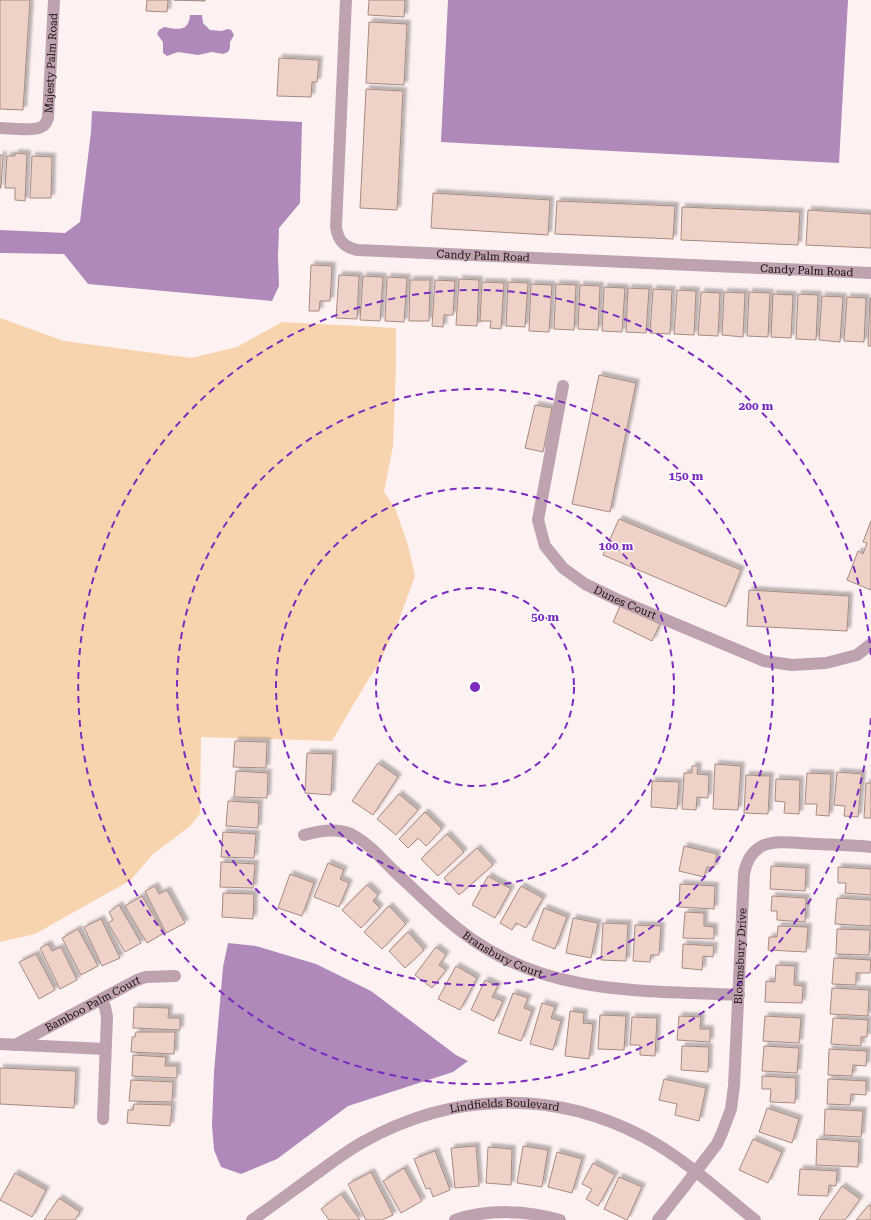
<svg xmlns="http://www.w3.org/2000/svg" width="871" height="1220" viewBox="0 0 871 1220" font-family="'Roboto Serif',serif">
	<style>
		.green { fill: #f8d4ae }
		.water { fill: #af89ba }
		.building { fill: #eed2c8; stroke: #a58b82; filter: url(#shadow) }
		.lines { fill: none; stroke-linecap: round; stroke-linejoin: round }
		.minor { stroke: #bea2b0; stroke-width: 12 }
		.ring { fill: none; stroke: #7b2cbf; stroke-width: 2; stroke-dasharray: 7 5 }
		.labels { text-anchor: middle; stroke-width: 3; stroke-linejoin: round; paint-order: stroke }
		.street-label { font-size: 11px; fill: #1d1213; stroke: #fff }
		.centre { fill: #7b2cbf; stroke: #fff; stroke-width: 2 }
		.ring-label { font-size: 12px; text-anchor: middle; font-weight: bold; fill: #7b2cbf; stroke: #fff; stroke-width: 3; stroke-linejoin: round; paint-order: stroke }
	</style>
	<defs>
		<filter id="shadow"><feDropShadow dx="3.5" dy="-3.5" stdDeviation="1" flood-color="#0004"/></filter>
	</defs>
	<rect width="100%" height="100%" fill="#fef1f2"/>
	<path class="green" d="M0,318L64,341L191,358L237,347L282,322L396,328V367L393,446L384,492L395,508L408,545L415,576L399,620L379,664L368,680L332,741L201,737L200,814L190,826L152,855L131,880L35,934L0,942Z"/>
	<path class="water" d="M448,0H848L839,163L441,142Z
		M190,15H202L203,23L210,30L221,31L228,29L231,30L234,35L230,42V48L228,52L223,54L212,52L198,55L178,52L167,56L163,53V42L157,34L159,30L164,27C176,29 189,33 190,15Z
		M92,111L302,122L300,203L279,228L278,256L279,286L272,301L88,284L64,254L0,253V230L65,233L80,222L91,132Z
		M228,943L256,946L316,964L371,991L456,1055L468,1061L453,1072L348,1106L277,1159L241,1174L221,1167L214,1150L212,1125L214,1072L223,967Z"/>
	<path class="building" d="M0,0H30L23,110L0,109Z
		M147,0H168L167,12L146,11Z
		M174,0H205V1Z
		M369,0H405L404,17L368,15Z
		M369,22L407,24L404,85L366,83Z
		M279,58L319,60L317,82H312L311,97L277,96Z
		M366,89L403,91L397,210L360,208Z
		M15,153L27,154L25,201L15,200V188H5L7,156H15Z
		M0,155H3L1,188H0Z
		M32,156L52,157L51,198H30Z
		M433,193L550,200L548,235L431,228Z
		M557,201L675,206L673,239L555,234Z
		M682,207L800,212L798,245L681,240Z
		M808,210L871,214V248L806,245Z
		M311,265L332,266L330,301H320L319,311H309Z
		M339,275L359,276L357,319L336,318Z
		M363,276L383,277L380,321L360,320Z
		M387,277L407,278L404,322L385,321Z
		M459,279L479,280L477,326L456,325Z
		M410,280H430L429,321H409Z
		M435,280L455,281L453,315H444L443,327L432,326Z
		M482,282L504,283L501,329L490,328L491,321H480Z
		M508,282L528,283L525,327L506,326Z
		M531,284L552,285L549,332L529,331Z
		M556,284L576,285L574,330L554,329Z
		M580,285L600,286L598,330L578,329Z
		M604,287L625,288L622,332L602,331Z
		M628,288L649,289L646,333L626,332Z
		M653,289L672,290L670,334L650,333Z
		M677,290L696,291L694,335L674,334Z
		M701,292L720,293L718,336L698,335Z
		M724,292L745,293L743,337L722,335Z
		M749,292L770,293L768,337L747,336Z
		M773,294L793,295L791,338L771,337Z
		M798,294L818,295L816,340L796,339Z
		M822,296L843,297L840,342L819,340Z
		M847,297L866,298L864,342L844,341Z
		M870,298H871V346H868Z
		M599,375L636,383L610,512L572,504Z
		M535,405L552,408L543,452L525,448Z
		M619,519L741,570L726,607L603,555Z
		M871,521V590L847,580L858,551L863,554L867,543L863,542Z
		M749,590L849,596L847,631L747,626Z
		M620,606L660,624L652,641L613,622Z
		M235,741L267,742L266,768L233,767Z
		M307,753L333,754L331,795L305,793Z
		M378,763L398,777L373,815L352,801Z
		M715,764L741,766L738,810L713,809Z
		M692,766H698L697,774L709,775L708,798L697,797L696,810L682,809L684,773H692Z
		M236,771L268,773L267,798L234,797Z
		M837,772L862,774L858,817L844,816L845,806L834,805Z
		M807,773L831,774L829,816L816,815L817,804H805Z
		M746,775L770,776L768,814L744,813Z
		M776,779L800,780L799,814L784,813L785,802L775,801Z
		M652,781L679,782L677,809L651,807Z
		M866,783H871V818H864Z
		M399,794L418,810L396,835L377,819Z
		M228,801L259,803L258,828L226,826Z
		M425,812L442,829L426,846L418,838L408,848L399,839Z
		M223,832L256,834L254,858L221,857Z
		M447,834L464,852L438,876L421,859Z
		M684,846L717,854L714,868L707,867L704,877L679,871Z
		M477,848L493,865L459,895L444,878Z
		M221,862L255,864L253,888L220,887Z
		M328,863L344,870L340,879L349,883L339,907L314,897Z
		M771,866L806,868L805,891L770,889Z
		M838,867L871,869V895L845,893L846,883H838Z
		M290,874L314,883L302,916L278,908Z
		M488,876L511,889L495,918L472,905Z
		M680,884L715,886L714,909L679,907Z
		M367,885L378,895L373,901L380,908L361,928L342,910Z
		M155,886L159,894L167,890L185,923L166,933L145,891Z
		M521,886L543,898L526,928L516,923L512,930L500,923Z
		M223,893L254,894L253,919L222,917Z
		M142,896L164,933L147,943L125,906Z
		M772,896L806,898L805,922L777,920V911H771Z
		M837,898L871,900V926L835,924Z
		M119,905L141,943L125,952L108,923L113,920L109,912Z
		M389,906L406,924L382,949L364,932Z
		M544,908L567,917L555,949L532,940Z
		M685,912L704,913V926L714,927V939L683,938Z
		M573,918L598,923L591,958L566,953Z
		M101,919L120,958L102,966L84,927Z
		M603,923L628,924L626,961L601,960Z
		M635,925L661,926L659,955H651L650,962L633,961Z
		M778,926L808,927L806,952L768,950L769,937H777Z
		M78,929L98,966L81,975L62,938Z
		M837,929L870,930L869,955L836,954Z
		M408,932L424,950L405,968L389,951Z
		M48,944L52,951L61,947L77,980L60,989L40,948Z
		M683,944L714,946L713,957L703,956L702,970L682,968Z
		M436,947L446,955L439,965L446,970L432,988L415,975Z
		M36,954L55,990L39,999L19,962Z
		M834,958L871,960L870,973H856V985L832,984Z
		M776,965L795,966L794,985L803,986L802,1003L765,1002L766,981L775,982Z
		M456,966L477,978L460,1010L438,999Z
		M485,980L498,986L492,997L503,1001L494,1021L471,1010Z
		M832,988L869,990L868,1016L830,1014Z
		M513,993L528,998L524,1008L532,1011L521,1041L498,1033Z
		M542,1003L555,1007L551,1018L561,1021L553,1050L530,1044Z
		M134,1007L169,1008L168,1018H180V1030L133,1028Z
		M570,1011L584,1013L583,1023L593,1024L589,1059L565,1056Z
		M600,1015L626,1016L624,1050L598,1049Z
		M679,1016L701,1017L700,1029H710V1042L677,1040Z
		M765,1016L801,1018L799,1043L763,1041Z
		M632,1017L657,1018L655,1056L640,1055V1045H630Z
		M833,1018L868,1020L867,1037H861V1046L831,1044Z
		M136,1032H175L174,1054L131,1052L132,1037H135Z
		M682,1046L709,1047L708,1072L681,1070Z
		M764,1046L799,1048L797,1073L762,1071Z
		M829,1049L867,1051L866,1066L853,1065L852,1076L828,1075Z
		M133,1055L166,1057L165,1066H177V1078L132,1076Z
		M0,1068L76,1071L74,1108L0,1104Z
		M762,1076L796,1078L795,1103L770,1102L771,1089H762Z
		M664,1079L706,1088L699,1121L675,1115L677,1104L659,1100Z
		M828,1079L866,1081V1095L851,1094L850,1105L827,1104Z
		M131,1080L173,1082L172,1102L129,1101Z
		M134,1104L172,1105L170,1126L127,1123L128,1110H133Z
		M767,1108L799,1119L792,1143L759,1132Z
		M825,1109L863,1111L861,1137L824,1135Z
		M753,1139L782,1152L768,1183L739,1170Z
		M817,1139L859,1142L858,1167L816,1165Z
		M476,1146L479,1186L455,1188L451,1148Z
		M523,1146L548,1150L542,1187L517,1183Z
		M488,1147L512,1149L511,1185L486,1183Z
		M435,1151L450,1190L433,1197L430,1188L426,1189L414,1159Z
		M557,1152L582,1159L572,1193L548,1187Z
		M593,1163L615,1175L598,1206L586,1199L592,1189L582,1184Z
		M404,1168L422,1201L401,1213L383,1181Z
		M800,1169L837,1171L836,1186L829,1185L828,1196L798,1195Z
		M371,1172L393,1215L382,1220H366L348,1184Z
		M15,1173L46,1190L32,1217L0,1200Z
		M619,1177L642,1187L627,1220L604,1209Z
		M842,1186L860,1199L845,1220H821L819,1219Z
		M341,1194L360,1220H329L321,1209Z
		M59,1198L80,1212L75,1220H44Z
		M869,1205L871,1207V1220H856Z"/>
	<g class="lines">
		<g class="minor">
			<path id="s1" d="M346,0L336,227C338,241 345,248 358,250L871,273"/>
			<path id="s2" d="M0,128C10,128 35,132 43,126C46,124 47,121 48,118L54,0"/>
			<path id="s3" d="M563,386L538,520L545,546L563,568L585,584L616,599L764,661L792,665L826,663L857,655L871,644"/>
			<path id="s4" d="M304,835C318,831 337,828 351,834C367,842 380,857 393,870C419,894 443,919 473,940C554,996 644,990 739,995"/>
			<path d="M101,999L105,1007L107,1017L103,1119"/>
			<path d="M0,1044L105,1049"/>
			<path id="s5" d="M15,1045L137,980L146,977L175,976"/>
			<path id="s6" d="M252,1220C274,1205 295,1189 316,1174C331,1163 347,1151 363,1142C452,1092 554,1089 644,1137C685,1159 719,1191 755,1220"/>
			<path d="M455,1220C488,1209 526,1210 560,1220"/>
			<path id="s7" d="M658,1220L684,1187L717,1144L722,1133L731,1109L734,1086L744,874C746,862 751,852 762,846C776,839 802,844 818,844C836,845 853,845 871,847"/>
		</g>
	</g>
	<g class="ring">
		<circle cx="475" cy="687" r="99"/>
		<circle cx="475" cy="687" r="199"/>
		<circle cx="475" cy="687" r="298"/>
		<path d="M871 718A397 397 0 1 1 871 656"/>
	</g>
	<g class="labels">
		<g class="street-label">
			<text dy="4" stroke="none"><textPath href="#s2" startOffset="108">Majesty Palm Road</textPath></text>
			<text dy="4" stroke="none"><textPath href="#s1" startOffset="387">Candy Palm Road</textPath></text>
			<text dy="4" stroke="none"><textPath href="#s1" startOffset="711">Candy Palm Road</textPath></text>
			<text dy="4" stroke="none"><textPath href="#s3" startOffset="263">Dunes Court</textPath></text>
			<text dy="4" stroke="none"><textPath href="#s4" startOffset="243">Bransbury Court</textPath></text>
			<text dy="4" stroke="none"><textPath href="#s7" startOffset="287">Bloomsbury Drive</textPath></text>
			<text dy="4" stroke="none"><textPath href="#s5" startOffset="88">Bamboo Palm Court</textPath></text>
			<text dy="4" stroke="none"><textPath href="#s6" startOffset="284">Lindfields Boulevard</textPath></text>
		</g>
	</g>
	<circle cx="475" cy="687" r="6" class="centre"/>
	<g class="ring-label">
		<text x="756" y="410">200 m</text>
		<text x="686" y="480">150 m</text>
		<text x="616" y="550">100 m</text>
		<text x="545" y="621">50 m</text>
	</g>
</svg>
